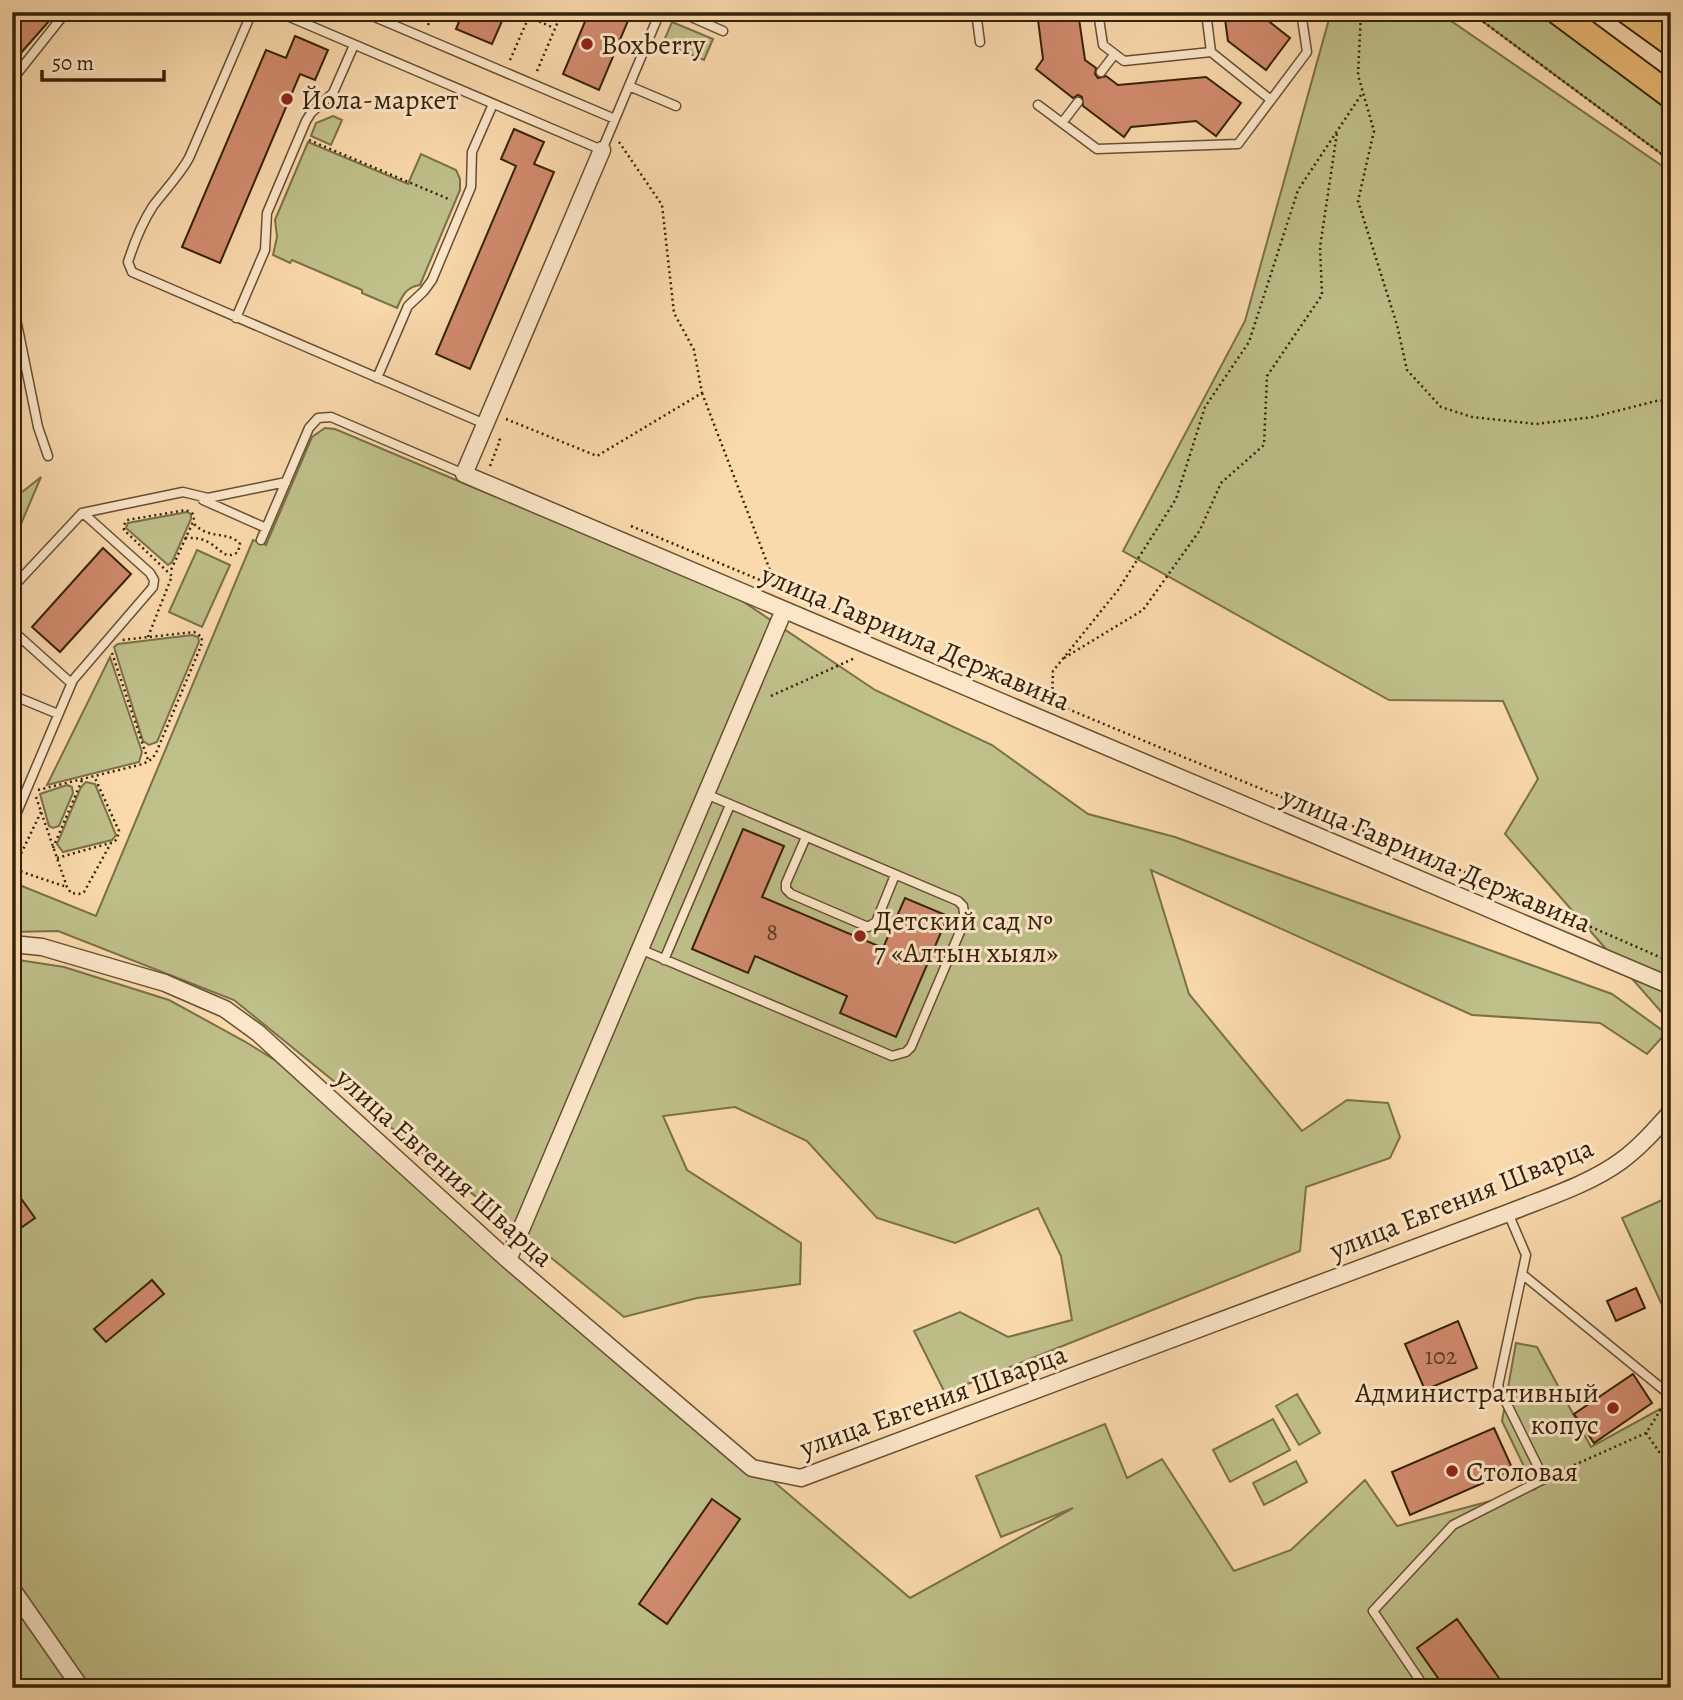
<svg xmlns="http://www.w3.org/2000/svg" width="1683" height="1700" viewBox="0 0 1683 1700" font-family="Alegreya,serif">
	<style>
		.green { fill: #bfbf89; stroke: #7a7048; stroke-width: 2 }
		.building { fill: #d28b6e; stroke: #352207; stroke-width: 2 }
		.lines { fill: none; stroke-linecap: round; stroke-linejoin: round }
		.lane-casing { stroke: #665030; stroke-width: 11 }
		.street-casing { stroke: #665030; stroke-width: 19 }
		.primary-casing { stroke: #352207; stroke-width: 28 }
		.path { stroke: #352207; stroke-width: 2.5; stroke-dasharray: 2 3.5; stroke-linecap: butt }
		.lane { stroke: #fce6ca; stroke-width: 8 }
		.street { stroke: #fce6ca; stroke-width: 16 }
		.primary { stroke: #edbc76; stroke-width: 24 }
		.poi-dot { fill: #8f2418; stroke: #fce6ca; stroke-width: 2.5 }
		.labels { text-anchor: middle; stroke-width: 6; stroke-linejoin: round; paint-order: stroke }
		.number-label { font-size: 24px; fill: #5c3c21 }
		.poi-label { font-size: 28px; fill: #352207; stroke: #fce6ca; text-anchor: start }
		.street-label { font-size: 28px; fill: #352207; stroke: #fce6ca }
	</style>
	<rect width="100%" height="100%" fill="#fad9ad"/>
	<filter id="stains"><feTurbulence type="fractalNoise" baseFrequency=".00286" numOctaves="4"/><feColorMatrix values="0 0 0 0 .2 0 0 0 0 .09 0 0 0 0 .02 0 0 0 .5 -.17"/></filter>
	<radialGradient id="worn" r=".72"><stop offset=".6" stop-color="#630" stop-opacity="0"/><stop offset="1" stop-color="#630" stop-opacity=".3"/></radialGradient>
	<path class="green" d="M1331,12H1438L1671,172V1023L1505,834L1538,779L1503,701L1389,700L1123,551L1245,321Z
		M1470,12H1540L1671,107V161Z
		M672,22L713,39L704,60L663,43Z
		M333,116L342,120L331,145L311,136L316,123Z
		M308,142L408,184L421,154L456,170L460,179V190L420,285C406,287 402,296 397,308L362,293V290L292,260L290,263L273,255L277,237L275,220Z
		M325,428L335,429L494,496L702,574L875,690L992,745L1088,814L1175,837L1612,994L1666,1033L1647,1054L1600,1023L1472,1015L1151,870L1189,994L1302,1131L1347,1100L1388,1103L1400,1137L1390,1158L1306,1187L1300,1251L945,1393L914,1331L960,1312L1008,1337L1072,1320L1061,1256L1038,1208L955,1243L877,1218L807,1141L735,1107L663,1116L687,1170L801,1243L800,1284L697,1298L624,1317L234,1000L58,931L12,932V882L96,916L253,540L266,545L312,437Z
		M41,477L12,545V500Z
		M187,512L191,514V519L172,562L168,565L126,528L128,523Z
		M197,550L230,565L202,627L169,612Z
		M192,635L198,637L199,642L157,742L149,745L143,741L114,647L118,644Z
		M110,657L142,752L139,762L47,785Z
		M86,782L95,784L116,835L112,840L63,852L57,844L81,787Z
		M67,785L72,787L73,793L59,826L53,828L49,826L40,794Z
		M12,959L64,967L169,1000L244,1041L296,1073L910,1598L1073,1508L1001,1537L976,1476L1105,1424L1127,1478L1162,1459L1234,1571L1291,1550L1365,1480L1397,1526L1535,1489L1502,1421L1516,1343L1537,1347L1591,1447L1671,1403V1688H12Z
		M1671,1196V1317L1668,1318L1622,1218Z
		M1297,1394L1320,1433L1299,1445L1276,1406Z
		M1273,1419L1290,1450L1230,1482L1213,1450Z
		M1296,1461L1307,1482L1264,1505L1253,1483Z"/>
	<path class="building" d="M12,12H42L50,20L12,63Z
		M463,12H506L492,44L456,29Z
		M589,12H622L630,16L599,90L563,74Z
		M1037,12H1078L1085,60L1096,68L1095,74L1098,78L1106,76L1118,85L1206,77L1241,103L1216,136L1196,121L1131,127L1124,137L1083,106L1082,97L1078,95L1073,98L1036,69L1043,59Z
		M1224,12H1265L1266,19L1290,38L1266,70L1228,41Z
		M295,36L328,50L315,80L300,74L220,263L182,247L266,50L286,58Z
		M514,129L544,142L534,164L554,172L470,369L436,354L516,166L501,159Z
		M103,548L131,574L60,652L32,627Z
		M743,829L784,846L762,897L883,948L905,898L948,916L896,1037L840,1013L847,996L755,956L748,973L692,949Z
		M12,1186L35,1218L12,1234Z
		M152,1280L164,1294L106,1342L94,1329Z
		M1636,1288L1645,1308L1616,1321L1607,1301Z
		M1458,1321L1477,1368L1425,1390L1405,1344Z
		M1633,1374L1652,1403L1594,1443L1574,1414Z
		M1494,1428L1513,1470L1410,1515L1392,1472Z
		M712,1499L740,1519L667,1624L639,1604Z
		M1457,1619L1506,1688H1445L1417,1648Z"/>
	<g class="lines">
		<g class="lane-casing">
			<path id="lane" d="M252,12L189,158C179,176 165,190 153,206C142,223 134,243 128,262L132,272L485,424
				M278,12L602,150L660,12
				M363,12L615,119
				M680,12L723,31
				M976,12L980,42
				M1098,12L1103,45L1124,61L1211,52
				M1206,12L1211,52L1271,100
				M1101,72L1114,55
				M12,80L66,12
				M629,86L676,106
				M1038,105L1097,149L1238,144L1307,52L1301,12
				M1062,123L1078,102
				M12,299L38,427L48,456
				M236,318L265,250L267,213L306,121L311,113L333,93L354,45
				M377,378L408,306L424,291L432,280L471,187L472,152L493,104
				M203,500L266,528
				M261,540L309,428L318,418L331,417L464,474
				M12,588L82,513L183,492L208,498L286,482
				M12,630L71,683
				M12,695L58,714
				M12,824L73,680L153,587L154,580L150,573L83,513
				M806,837L786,883V889L791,894L868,927L876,922L895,875
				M640,949L892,1056L906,1052L911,1047L965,920L963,906L958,901L706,794
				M664,960L730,805
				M1522,1274L1670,1395
				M1425,1688L1373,1611L1453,1525L1544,1479L1498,1386L1526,1255L1508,1213"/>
		</g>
		<g class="street-casing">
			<path id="street" d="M602,150L464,474L1671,986
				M12,944L42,947L165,983L225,1009L258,1033L508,1260L752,1468L801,1478L1508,1213C1545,1198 1588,1185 1621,1161C1640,1147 1655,1130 1671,1112
				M508,1260L784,610
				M12,1589L81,1688"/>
		</g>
		<g class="primary-casing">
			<path id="primary" d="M1558,12L1671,96
				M1628,12L1671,43"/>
		</g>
		<path class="path" d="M841,12L852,20L866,12
			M1361,12L1358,75L1374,131L1358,201L1397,325L1407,370L1441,407L1472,417L1536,424L1593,417L1660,400L1671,403
			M1470,12L1671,161
			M529,17L554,28
			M428,25L433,12
			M510,60L531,12
			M537,71L562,12
			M309,140L451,200
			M702,393L776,586
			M506,419L597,456L702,393L694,350L674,313L662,205L619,142
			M490,466L500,440L498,438
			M631,526L1154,745L1470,874L1671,962
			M185,538C194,538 201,538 208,542C220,548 225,561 238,552L240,544C228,530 210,541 193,523
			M148,637L172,576L124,530V525L127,520L186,510L193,514L194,520L170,572
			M112,653L148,760
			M1064,658L1143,610L1200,530L1221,483L1264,445L1267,376L1322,295L1320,247L1337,133
			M771,696L855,658
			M1052,700L1053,671L1118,590L1176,499L1205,407L1249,342L1298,190L1363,92
			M38,790L143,764L152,759L156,753L201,646L202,637L194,632L122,640
			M36,797L67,887L71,893L79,894L84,892L111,843
			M41,812L17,862V867L22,872L67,887
			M53,848L82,780
			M57,858L114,842L117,839L119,831L94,776
			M1646,1433L1671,1469
			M1554,1474L1646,1433L1663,1406"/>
		<use href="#lane" class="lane"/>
		<use href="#street" class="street"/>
		<use href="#primary" class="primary"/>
	</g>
	<g class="poi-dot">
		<circle cx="587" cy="44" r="7"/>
		<circle cx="287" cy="99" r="7"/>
		<circle cx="860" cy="936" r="7"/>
		<circle cx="1613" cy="1408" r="7"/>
		<circle cx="1452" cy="1471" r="7"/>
	</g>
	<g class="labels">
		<g class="number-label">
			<text x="772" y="940">8</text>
			<text x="1441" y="1364">102</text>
		</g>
		<g class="poi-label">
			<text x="601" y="54">Boxberry</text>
			<text x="301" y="109">Йола-маркет</text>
			<text x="874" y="930">Детский сад №<tspan x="874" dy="32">7 «Алтын хыял»</tspan></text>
			<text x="1599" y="1402" text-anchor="end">Административный<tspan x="1599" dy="32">копус</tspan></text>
			<text x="1466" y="1481">Столовая</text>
		</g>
		<g class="street-label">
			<text transform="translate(916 637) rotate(23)" y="10">улица Гавриила Державина</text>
			<text transform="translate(1437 859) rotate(23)" y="10">улица Гавриила Державина</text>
			<text transform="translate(445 1167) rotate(42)" y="10">улица Евгения Шварца</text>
			<text transform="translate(1461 1198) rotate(-22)" y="10">улица Евгения Шварца</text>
			<text transform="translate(933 1400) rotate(-20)" y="10">улица Евгения Шварца</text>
		</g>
	</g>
	<rect width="1683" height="1700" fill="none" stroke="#fad9ad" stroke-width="42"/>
	<rect x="14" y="14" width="1655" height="1672" fill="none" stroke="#352207" stroke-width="3.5"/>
	<rect x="21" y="21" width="1641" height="1658" fill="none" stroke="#352207" stroke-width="2"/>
	<path d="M42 70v10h122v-10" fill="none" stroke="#352207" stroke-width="3.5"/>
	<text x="52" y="70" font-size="21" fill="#352207" stroke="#fce6ca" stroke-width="5" paint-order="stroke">50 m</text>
	<rect width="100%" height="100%" filter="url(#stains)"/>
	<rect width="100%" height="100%" fill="url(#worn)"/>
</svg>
